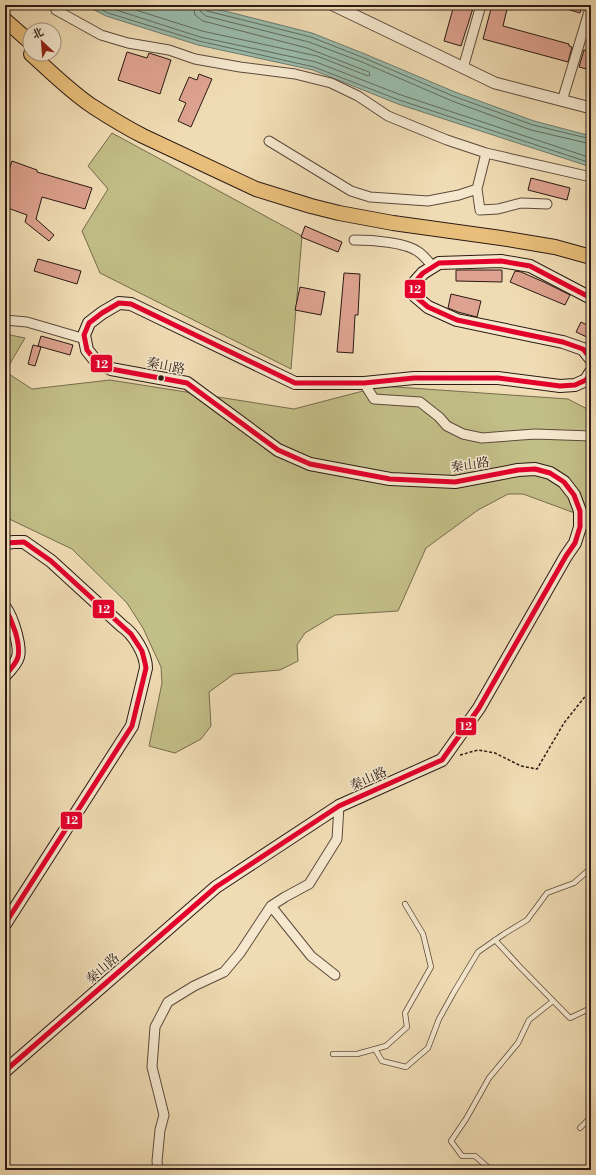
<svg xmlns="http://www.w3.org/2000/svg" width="596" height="1175" viewBox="0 0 596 1175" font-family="'Libre Bodoni','Noto Serif SC',serif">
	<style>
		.green { fill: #c2be87; stroke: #766c4e }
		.water { fill: #9abcac; stroke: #6e7b6f }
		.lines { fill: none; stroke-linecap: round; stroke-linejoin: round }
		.shore { stroke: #626b60; stroke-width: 1 }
		.building { fill: #dea390; stroke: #2b1a14 }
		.service-casing { stroke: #5c4a3c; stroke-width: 6 }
		.minor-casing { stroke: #5c4a3c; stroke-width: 11 }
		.tertiary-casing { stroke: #5c4a3c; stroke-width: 13 }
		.secondary-casing { stroke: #2b1a14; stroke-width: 14 }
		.trunk-casing { stroke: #2b1a14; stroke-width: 16 }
		.path { stroke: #2b1a14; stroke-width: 1.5; stroke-dasharray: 3 2; stroke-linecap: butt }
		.service { stroke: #f5e8ce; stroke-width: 4.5 }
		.minor { stroke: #f5e8ce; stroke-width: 9 }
		.tertiary { stroke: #f5e8ce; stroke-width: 11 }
		.secondary { stroke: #f5e8ce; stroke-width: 12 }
		.trunk { stroke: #e8be7a; stroke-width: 14 }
		.bus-1-casing { stroke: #f5e8ce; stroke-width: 8 }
		.bus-1 { stroke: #e4002b; stroke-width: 5 }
		.bus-dot { fill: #2b1a14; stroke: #f5e8ce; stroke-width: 1.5 }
		.labels { text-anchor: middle; stroke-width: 3; stroke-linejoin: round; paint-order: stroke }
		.street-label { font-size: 13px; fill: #2b1a14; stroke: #f5e8ce }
		.line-badge { stroke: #f5e8ce; stroke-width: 1.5 }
		.badge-label { font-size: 11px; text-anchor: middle; font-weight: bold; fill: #fff }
	</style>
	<rect width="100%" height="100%" fill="#f0dcb4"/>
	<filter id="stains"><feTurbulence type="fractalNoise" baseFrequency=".005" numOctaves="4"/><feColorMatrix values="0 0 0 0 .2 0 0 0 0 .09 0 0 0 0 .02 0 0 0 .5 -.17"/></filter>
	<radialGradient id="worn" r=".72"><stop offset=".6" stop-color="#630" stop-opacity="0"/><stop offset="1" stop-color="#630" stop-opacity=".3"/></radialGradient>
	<path class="green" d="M112,133L302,236L291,369L100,273L82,231L108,189L88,166Z
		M5,334L25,338L5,372Z
		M9,374L32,389L110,380L294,409L382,386L568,399L591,411V519L523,494H508L478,510L426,548L398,611L335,615L305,633L297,645L298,661L280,670L234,674L209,692L211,726L201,739L175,753L149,746L162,683L161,667L143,628L127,603L72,549L5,517V383Z"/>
	<path class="water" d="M85,5H201L312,33L365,54L455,92L534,121L591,136V167L398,104L313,70L198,45L106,16Z"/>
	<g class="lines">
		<path class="shore" d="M93,5L108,13L199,41L314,67L399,100L591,163
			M104,5L110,8L200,37L316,62L401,95L591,158
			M120,5L202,31L317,56L368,76L370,75L369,72L307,48L203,21L195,15L193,5
			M199,5L200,11L206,16L309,42L362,62L452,101L531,130L591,144
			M204,5L205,9L207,11L311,37L364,58L453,96L533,125L591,139"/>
	</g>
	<path class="building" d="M454,5H474L461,46L444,41Z
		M492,5H508L503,26L569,44V46L572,47L568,62L483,39Z
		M560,5H582L580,13L560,7Z
		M584,50L591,52V70L579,67Z
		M127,52L147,58L149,53L171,60L160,94L118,80Z
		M199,74L212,79L191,127L178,121L186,103L179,100L189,77L197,80Z
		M12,161L37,170V172L92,188L85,209L42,197L36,219L54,235L49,241L25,222L27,215L5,207V181Z
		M531,178L570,188L567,200L528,190Z
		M305,226L342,242L338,252L301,237Z
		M38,259L81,271L77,284L34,271Z
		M456,270H502V282L456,281Z
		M515,271L521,272L546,283L570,295L565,305L510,282Z
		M344,273L360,274L358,315H355L353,353L337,352Z
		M300,287L325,292L321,315L295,310Z
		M451,294L481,301L477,317L458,312L448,308Z
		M581,322L591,327V339L576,332Z
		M41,336L73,345L70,355L38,346Z
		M33,345L41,347L35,366L28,364Z"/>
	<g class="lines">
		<g class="service-casing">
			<path id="service" d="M495,940L521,968L570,1018L591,1008
				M375,1049L382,1061L406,1067L428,1048L439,1019L454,992L478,952L504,934L527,920L547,893L574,883L591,868
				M333,1054H357L386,1046L407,1027L405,1013L431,967L423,934L405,904
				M580,1128L591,1117
				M491,1170L475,1156H462L451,1141L466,1119L489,1078L518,1043L529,1020L553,1001"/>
		</g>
		<g class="minor-casing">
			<path id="minor" d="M56,10L101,35L128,43L169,50L195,59L240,67L295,74L331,83L358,96L388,116L447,140L486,153L591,177
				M463,68L481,5
				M562,101L591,5
				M269,141L351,191L370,197L428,201L459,195L477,189L486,153
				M477,189L480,210L498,209L521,203L547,204
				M354,240C371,240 407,242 420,253C425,257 429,262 433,267
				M5,320L27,322L85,339
				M364,383L374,399L420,402L439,417L447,426L463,434L482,438L535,434L591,436
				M271,906L311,956L335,975
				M158,1170L157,1161L160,1130L164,1115L152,1067L155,1027L168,1002L194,986L224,972L240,953L271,906L285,897L309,884L337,839L339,806"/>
		</g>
		<g class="tertiary-casing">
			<path id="tertiary" d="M333,5L495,83L591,108"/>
		</g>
		<g class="secondary-casing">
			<path id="secondary" d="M591,298L530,266L501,261L439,263L423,273L415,282V296L428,307L457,320L563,342L583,349L591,359
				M5,543L14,542H24L51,561L122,626C134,634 146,654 146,668L132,726L5,924
				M5,608C12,617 21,646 18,657C16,664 10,670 5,675
				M5,1071L216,887L339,806L442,760L479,708L566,556L575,543L580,527V511L574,495L564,482L550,473L535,469L518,470L455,482L390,479L310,464L278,450L187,383L111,369L95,360L87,350L84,335L89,323L102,313L119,303L131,304L295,383H364L414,378H498L560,386L575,385L586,380L591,372"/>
		</g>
		<g class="trunk-casing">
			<path id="trunk" d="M5,20L30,42
				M31,54C51,72 70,91 92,106C109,117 125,127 143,136L256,189L311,206L339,213L393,223L501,238L555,247L591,257"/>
		</g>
		<path class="path" d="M460,755L478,750L495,753L521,766L537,769L564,723L591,689"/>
		<use href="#service" class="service"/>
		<use href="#minor" class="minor"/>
		<use href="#tertiary" class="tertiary"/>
		<use href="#secondary" class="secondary"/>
		<use href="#trunk" class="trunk"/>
		<g class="bus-1-casing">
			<path id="bus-1" d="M591,298L530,266L501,261L439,263L423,273L415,282V296L428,307L457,320L563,342L583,349L591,359
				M5,543L24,542L51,561L131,634L142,651L145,663L146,668L132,726L5,924
				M5,608C12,620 21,643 18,657C16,664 10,670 5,675
				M5,1071L216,887L339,806L442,760L479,708L566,556L575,543L580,527V511L574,495L564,482L550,473L535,469L518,470L455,482L390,479L310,464L278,450L187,383L111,369L95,360L87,350L84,335L89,323L102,313L119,303L131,304L295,383H364L414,378H498L560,386L575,385L586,380L591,372"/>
		</g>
		<use href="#bus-1" class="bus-1"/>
	</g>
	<circle class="bus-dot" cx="161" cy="378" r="3.5"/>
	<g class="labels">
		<g class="street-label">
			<text transform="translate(166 365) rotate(11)" y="5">秦山路</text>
			<text transform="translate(470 464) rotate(-9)" y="5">秦山路</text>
			<text transform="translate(368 778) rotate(-24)" y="5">秦山路</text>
			<text transform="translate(102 968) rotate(-41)" y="5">秦山路</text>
		</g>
	</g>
	<g class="line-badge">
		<rect x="404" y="279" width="22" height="20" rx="4" fill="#e4002b"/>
		<rect x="90" y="354" width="23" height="19" rx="4" fill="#e4002b"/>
		<rect x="92" y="599" width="23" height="20" rx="4" fill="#e4002b"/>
		<rect x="455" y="717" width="22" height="19" rx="4" fill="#e4002b"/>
		<rect x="60" y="811" width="23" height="19" rx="4" fill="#e4002b"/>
	</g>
	<g class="badge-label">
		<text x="415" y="293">12</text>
		<text x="102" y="368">12</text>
		<text x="104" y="613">12</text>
		<text x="466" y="730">12</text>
		<text x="72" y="824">12</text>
	</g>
	<rect width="596" height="1175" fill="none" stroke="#f0dcb4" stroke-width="20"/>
	<rect x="6" y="6" width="584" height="1163" fill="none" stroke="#2b1a14" stroke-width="2"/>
	<rect x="10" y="10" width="576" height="1155" fill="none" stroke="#2b1a14"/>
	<g transform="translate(42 42) rotate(334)"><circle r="19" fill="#f5e8ce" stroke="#a49684"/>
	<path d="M0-3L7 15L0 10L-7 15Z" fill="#8f2418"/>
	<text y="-6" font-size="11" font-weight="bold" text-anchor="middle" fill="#2b1a14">北</text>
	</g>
	<rect width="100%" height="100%" filter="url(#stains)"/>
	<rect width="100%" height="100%" fill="url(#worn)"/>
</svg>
